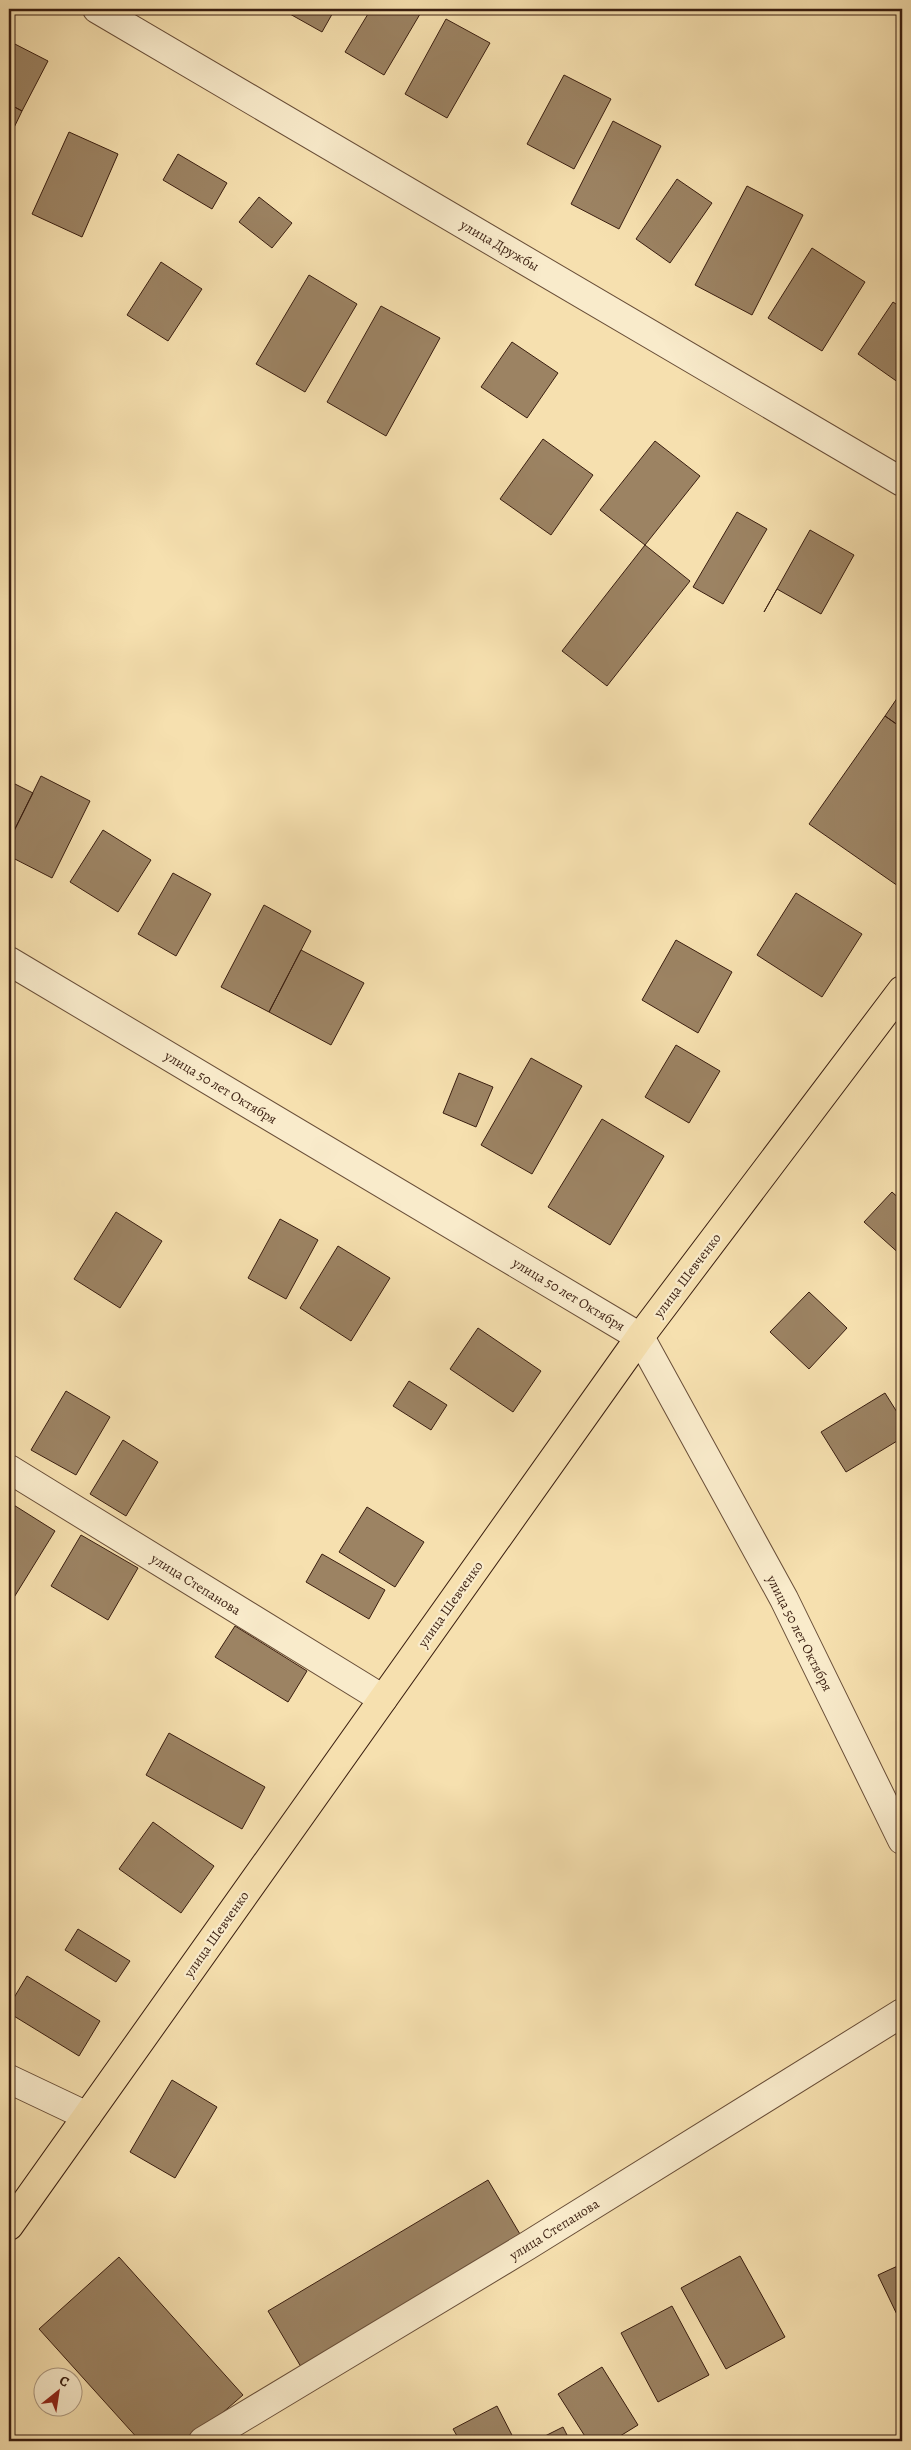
<svg xmlns="http://www.w3.org/2000/svg" width="911" height="2450" viewBox="0 0 911 2450" font-family="Alegreya,serif">
	<style>
		.building { fill: #9c8363; stroke: #3a1e10 }
		.lines { fill: none; stroke-linecap: round; stroke-linejoin: round }
		.minor-casing { stroke: #694e38; stroke-width: 30 }
		.major-casing { stroke: #3a1e10; stroke-width: 30 }
		.minor { stroke: #f9ebcb; stroke-width: 28 }
		.major { stroke: #f6e0af; stroke-width: 28 }
		.labels { text-anchor: middle; stroke-width: 4.5; stroke-linejoin: round; paint-order: stroke }
		.street-label { font-size: 14px; fill: #3a1e10; stroke: #f9ebcb }
	</style>
	<rect width="100%" height="100%" fill="#f6e0af"/>
	<filter id="stains"><feTurbulence type="fractalNoise" baseFrequency=".004" numOctaves="4"/><feColorMatrix values="0 0 0 0 .2 0 0 0 0 .09 0 0 0 0 .02 0 0 0 .5 -.17"/></filter>
	<radialGradient id="worn" r=".72"><stop offset=".6" stop-color="#630" stop-opacity="0"/><stop offset="1" stop-color="#630" stop-opacity=".3"/></radialGradient>
	<path class="building" d="M281,9H335L322,32Z
		M371,9H423L384,75L345,52Z
		M446,19L490,43L447,118L405,94Z
		M9,41L48,61L22,111L9,104Z
		M564,75L611,99L574,169L527,144Z
		M9,104L22,111L9,138Z
		M613,121L661,146L619,229L571,204Z
		M69,132L118,154L82,237L32,214Z
		M178,154L227,183L212,209L163,180Z
		M677,179L712,203L670,263L636,239Z
		M747,186L803,215L752,315L695,285Z
		M259,197L292,223L272,248L239,222Z
		M812,248L865,282L822,351L768,318Z
		M161,262L202,289L168,341L127,315Z
		M309,275L357,304L305,392L256,364Z
		M893,302L902,308V385L858,354Z
		M381,306L440,338L386,436L327,402Z
		M512,342L558,373L527,418L481,387Z
		M543,439L593,475L551,535L500,499Z
		M655,441L700,476L645,545L600,510Z
		M737,512L767,529L723,604L693,587Z
		M810,530L854,555L821,614L777,589L764,612Z
		M645,545L690,581L607,686L562,651Z
		M902,691V728L885,716Z
		M885,716L902,728V880L898,886L809,824Z
		M41,776L90,801L52,878L9,856V841Z
		M9,781L33,793L9,841Z
		M103,830L151,860L118,912L70,882Z
		M173,873L211,894L176,956L138,934Z
		M796,893L862,934L822,997L757,955Z
		M264,905L311,931L269,1012L221,987Z
		M676,940L732,972L698,1033L642,1000Z
		M301,950L364,983L331,1045L269,1012Z
		M676,1045L720,1071L689,1123L645,1097Z
		M531,1058L582,1086L532,1174L481,1145Z
		M459,1073L493,1087L476,1127L443,1113Z
		M602,1119L664,1156L610,1245L548,1207Z
		M892,1192L902,1201V1256L864,1222Z
		M116,1212L162,1241L120,1308L74,1279Z
		M280,1219L318,1240L286,1299L248,1278Z
		M338,1246L390,1278L351,1341L300,1308Z
		M809,1292L847,1328L809,1369L770,1332Z
		M478,1328L541,1371L513,1412L450,1369Z
		M409,1381L447,1405L431,1430L393,1406Z
		M66,1391L110,1417L76,1475L31,1450Z
		M885,1393L902,1420V1438L846,1472L821,1432Z
		M123,1440L158,1462L126,1516L90,1494Z
		M9,1502L55,1531L13,1599L9,1596Z
		M367,1507L424,1542L395,1587L339,1552Z
		M81,1535L138,1568L108,1620L51,1586Z
		M322,1554L385,1590L369,1619L306,1582Z
		M235,1626L307,1671L288,1702L215,1657Z
		M169,1733L265,1787L242,1829L146,1775Z
		M153,1822L214,1866L181,1913L119,1869Z
		M78,1929L130,1961L116,1982L65,1950Z
		M27,1976L100,2021L79,2056L9,2013V2006Z
		M172,2080L217,2107L175,2178L130,2152Z
		M488,2180L527,2246L307,2377L268,2311Z
		M740,2256L785,2337L726,2369L681,2288Z
		M119,2257L243,2395L190,2441H140L39,2329Z
		M902,2264V2325L878,2275Z
		M672,2306L709,2375L658,2402L621,2333Z
		M602,2367L638,2425L612,2441H588L558,2394Z
		M497,2406L515,2441H460L453,2429Z
		M563,2427L570,2441H535Z"/>
	<g class="lines">
		<g class="minor-casing">
			<path id="minor" d="M97,9L902,482
				M9,961L640,1337L784,1599L902,1840
				M9,1469L383,1699
				M9,2079L87,2116
				M203,2441L527,2246L902,2013"/>
		</g>
		<g class="major-casing">
			<path id="major" d="M9,2226L640,1337L902,990"/>
		</g>
		<use href="#minor" class="minor"/>
		<use href="#major" class="major"/>
	</g>
	<g class="labels">
		<g class="street-label">
			<text transform="translate(500 245) rotate(30)" y="5">улица Дружбы</text>
			<text transform="translate(221 1087) rotate(31)" y="5">улица 50 лет Октября</text>
			<text transform="translate(687 1275) rotate(-53)" y="5">улица Шевченко</text>
			<text transform="translate(569 1294) rotate(31)" y="5">улица 50 лет Октября</text>
			<text transform="translate(196 1584) rotate(32)" y="5">улица Степанова</text>
			<text transform="translate(450 1604) rotate(-55)" y="5">улица Шевченко</text>
			<text transform="translate(800 1633) rotate(63)" y="5">улица 50 лет Октября</text>
			<text transform="translate(216 1934) rotate(-55)" y="5">улица Шевченко</text>
			<text transform="translate(554 2229) rotate(-32)" y="5">улица Степанова</text>
		</g>
	</g>
	<rect width="911" height="2450" fill="none" stroke="#f6e0af" stroke-width="30"/>
	<rect x="10" y="10" width="891" height="2430" fill="none" stroke="#3a1e10" stroke-width="2.5"/>
	<rect x="15" y="15" width="881" height="2420" fill="none" stroke="#3a1e10"/>
	<g transform="translate(58 2392) rotate(30)"><circle r="24" fill="#f9ebcb" stroke="#ad9980"/>
	<path d="M0-4L9 19L0 12L-9 19Z" fill="#8f2418"/>
	<text y="-8" font-size="14" font-weight="bold" text-anchor="middle" fill="#3a1e10">С</text>
	</g>
	<rect width="100%" height="100%" filter="url(#stains)"/>
	<rect width="100%" height="100%" fill="url(#worn)"/>
</svg>
